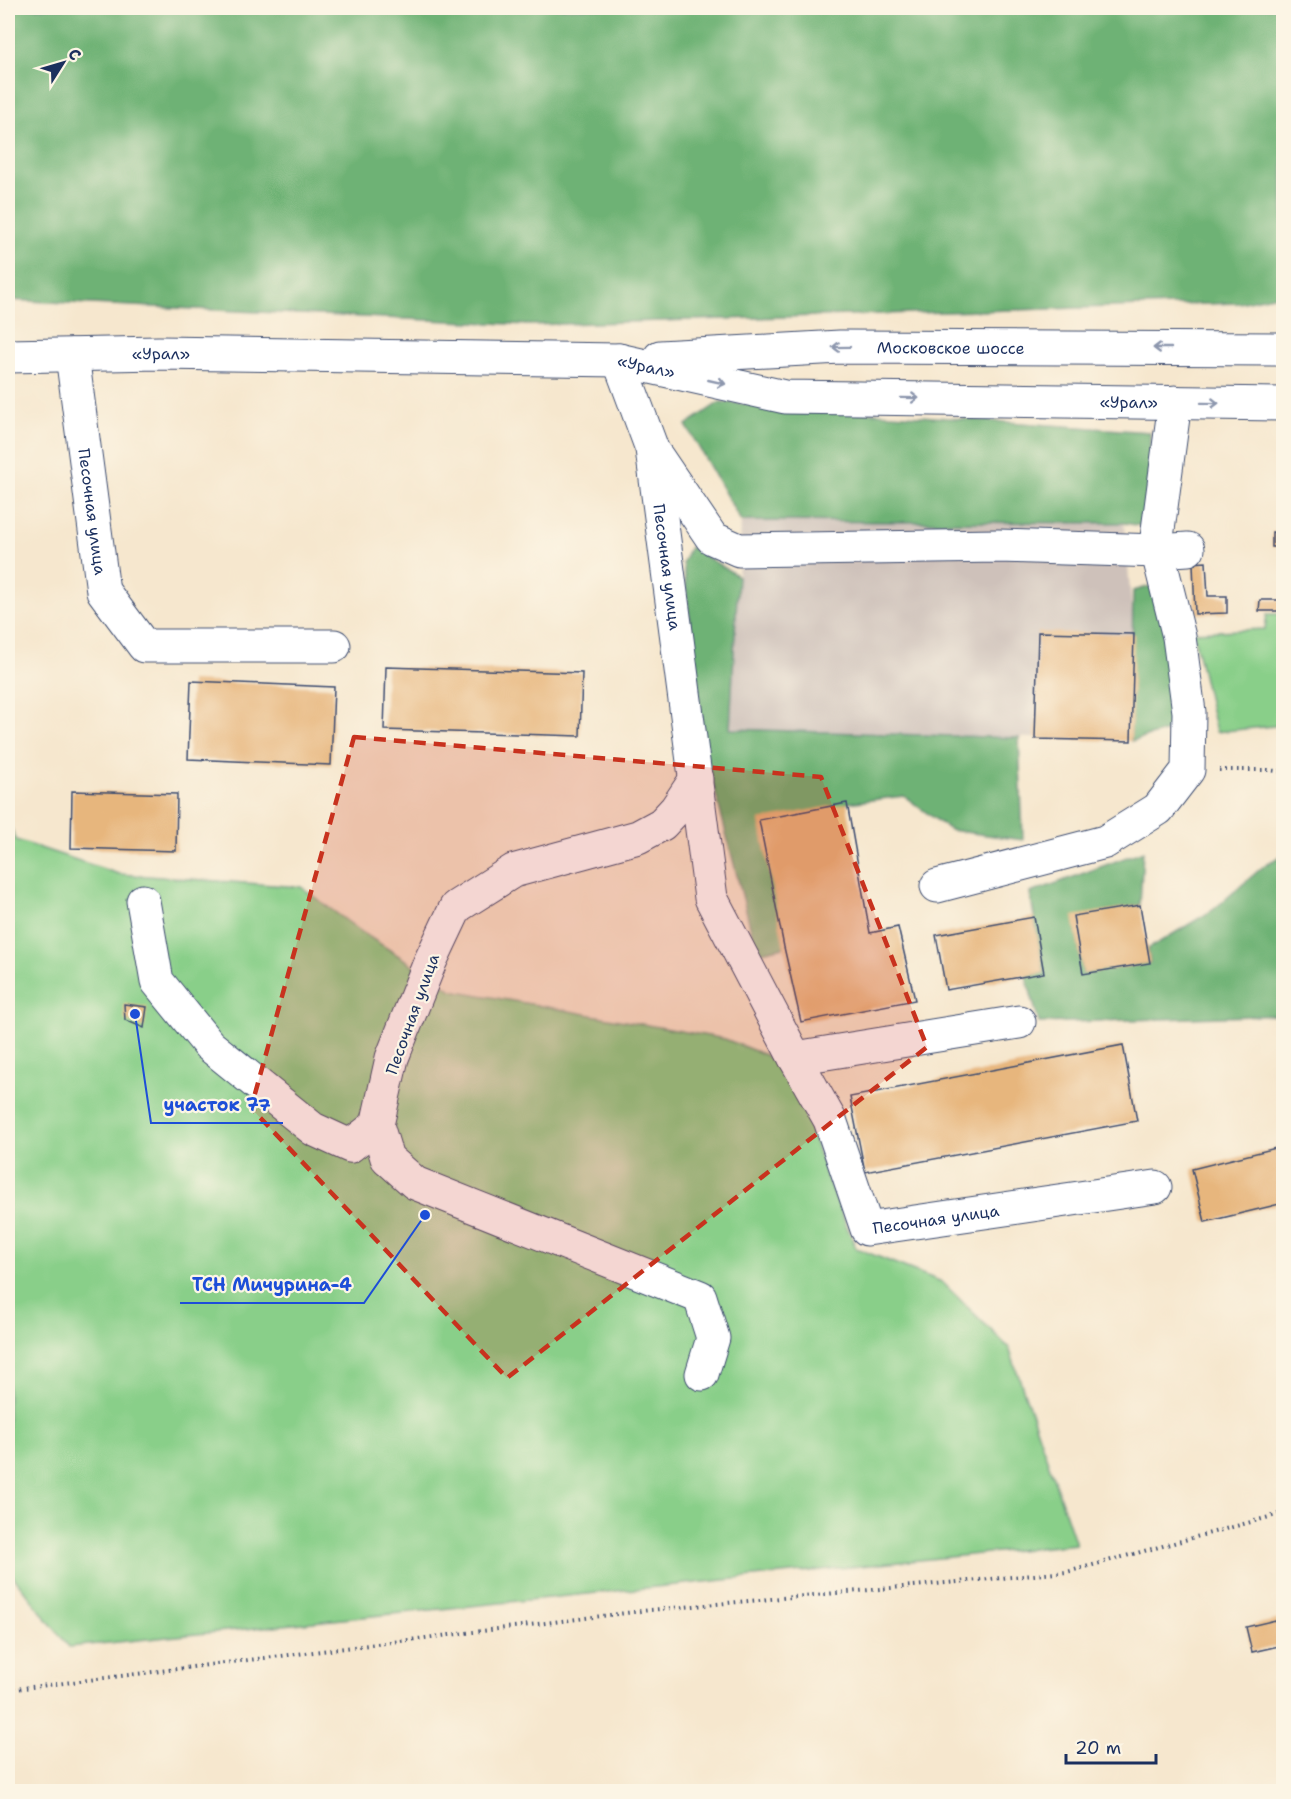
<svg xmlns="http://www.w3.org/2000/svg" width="1291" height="1799" viewBox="0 0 1291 1799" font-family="'Shantell Sans',sans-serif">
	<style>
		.industrial { fill: #cec1ba }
		.green { fill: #89cf89; stroke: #527f74; stroke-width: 1.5 }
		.forest { fill: #6eb275; stroke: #44706a; stroke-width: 1.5 }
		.building { fill: #e7b67d }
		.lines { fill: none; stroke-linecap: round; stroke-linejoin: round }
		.minor-casing { stroke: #3c4b6f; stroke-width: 35 }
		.highway-casing { stroke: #3c4b6f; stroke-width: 35 }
		.path { stroke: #3c4b6f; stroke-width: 4; stroke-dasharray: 1.5 4.5; stroke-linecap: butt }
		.minor { stroke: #fff; stroke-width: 33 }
		.highway { stroke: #fff; stroke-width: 33 }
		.oneway { stroke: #8d97ae }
		.marked { fill: #c8321e; fill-opacity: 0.2; stroke: #c8321e; stroke-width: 4.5; stroke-dasharray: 12 8; stroke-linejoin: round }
		.labels { text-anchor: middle; stroke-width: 4.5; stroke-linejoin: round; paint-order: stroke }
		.street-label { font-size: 16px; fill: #1b2f5e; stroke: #fcf5e5 }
		.leader { fill: none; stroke: #1d4ed8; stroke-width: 2 }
		.callout-dot { fill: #1d4ed8; stroke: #fcf5e5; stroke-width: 2 }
		.callout-label { font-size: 18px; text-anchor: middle; font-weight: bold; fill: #1d4ed8; stroke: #fcf5e5; stroke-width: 4.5; stroke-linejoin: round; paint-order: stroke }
	</style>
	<rect width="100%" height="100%" fill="#fcf5e5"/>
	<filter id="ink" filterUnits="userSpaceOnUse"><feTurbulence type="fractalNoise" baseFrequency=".0167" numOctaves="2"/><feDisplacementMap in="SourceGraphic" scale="12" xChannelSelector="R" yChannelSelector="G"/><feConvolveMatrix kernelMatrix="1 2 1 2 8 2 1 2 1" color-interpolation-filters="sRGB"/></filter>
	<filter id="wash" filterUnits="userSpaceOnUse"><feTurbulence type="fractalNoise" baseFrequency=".008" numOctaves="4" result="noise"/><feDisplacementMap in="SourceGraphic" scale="24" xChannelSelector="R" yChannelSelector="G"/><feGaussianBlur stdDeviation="1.35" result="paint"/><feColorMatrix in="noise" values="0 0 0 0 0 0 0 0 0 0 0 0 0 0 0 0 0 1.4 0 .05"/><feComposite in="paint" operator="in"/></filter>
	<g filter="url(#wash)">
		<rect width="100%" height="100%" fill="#f6e7ce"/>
		<path class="industrial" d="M741,521L1124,523L1134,634L1131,741L730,729Z"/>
		<path class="green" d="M1267,614H1283V725L1216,732L1193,632L1265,629Z
			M8,821L16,840L119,874L301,887L363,933L452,990L725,1039L765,1055L793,1075L828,1181L856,1248L942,1282L1009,1348L1076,1544L69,1647L8,1570Z"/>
		<path class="forest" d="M8,8H1283V294L1239,303L530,325L8,300Z
			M720,402L1150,432L1149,527L1124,523L741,521L686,425Z
			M690,547L738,576L730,729L1019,738L1023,840L950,830L904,796L847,803L784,947L757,953L706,756L683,562Z
			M1159,584L1179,728L1131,741L1133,591Z
			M1143,851L1140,905L1074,917L1083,974L1150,963L1148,949L1213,910L1266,864L1283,855V1015L1039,1023L1026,976L1044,973L1030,893Z"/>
		<g id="blocks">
			<path class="building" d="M1272,532L1284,533V547H1272Z
				M1206,562L1208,596H1227V613L1195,614L1193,563Z
				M1260,600H1284V611H1259Z
				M1038,632L1134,634L1131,741L1035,739Z
				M386,667L582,673L580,736L384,730Z
				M191,681L334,687L331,765L188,759Z
				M72,791L177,794L176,851L71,848Z
				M847,803L870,933L898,927L915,1000L801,1022L784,947L759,820Z
				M1140,905L1150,963L1083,974L1073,916Z
				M1034,917L1044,973L946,990L936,935Z
				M124,1004L147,1007L144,1028L125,1020Z
				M1123,1045L1137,1121L865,1172L850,1097Z
				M1284,1146V1203L1205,1222L1192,1169Z
				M1284,1618V1645L1252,1652L1246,1627Z"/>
		</g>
	</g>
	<g filter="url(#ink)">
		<use href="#blocks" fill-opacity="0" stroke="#3c4b6f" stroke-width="1.5"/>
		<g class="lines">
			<g class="minor-casing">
				<g id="minor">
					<path id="s1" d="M72,355L103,591L144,646H334"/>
					<path id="s2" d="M619,360L652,449L711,898L795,1058L1019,1022"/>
					<path d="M657,457L712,538L739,550L998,546L1158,551L1188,549"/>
					<path d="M696,779L676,809L662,824L638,837L513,871L456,907L430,962L392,1058L377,1125L387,1158L415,1183L700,1297L713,1338L702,1374"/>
					<path d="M937,886L1105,842L1158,809L1188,770L1189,712L1179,637L1156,545L1175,402"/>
					<path d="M143,901L157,981L209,1045L313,1129L350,1146L377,1125"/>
					<path id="s3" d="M795,1058L830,1120L867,1229L1155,1187"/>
				</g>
			</g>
			<g class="highway-casing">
				<g id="highway">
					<path id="s4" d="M8,356L159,353L619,360L785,397L1284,404"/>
					<path id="s5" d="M660,357L840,347L1284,349"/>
				</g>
			</g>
			<path class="path" d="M1219,770H1268L1284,772
				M8,1690L650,1610L1067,1572L1284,1513"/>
			<use href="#minor" class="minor"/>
			<use href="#highway" class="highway"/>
		</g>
		<defs><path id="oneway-shaft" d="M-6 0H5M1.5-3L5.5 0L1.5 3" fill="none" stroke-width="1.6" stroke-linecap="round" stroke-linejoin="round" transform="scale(1.5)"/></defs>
		<g class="oneway">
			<use href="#oneway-shaft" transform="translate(841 347) rotate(179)"/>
			<use href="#oneway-shaft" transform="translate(1162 348) rotate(-180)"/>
			<use href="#oneway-shaft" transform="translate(717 382) rotate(13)"/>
			<use href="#oneway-shaft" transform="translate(910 398) rotate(1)"/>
			<use href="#oneway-shaft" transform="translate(1210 403) rotate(1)"/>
		</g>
	</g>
	<path class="marked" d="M354,737L821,777L927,1047L507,1378L251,1108Z"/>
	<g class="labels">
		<g class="street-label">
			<text dy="6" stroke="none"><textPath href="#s5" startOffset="291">Московское шоссе</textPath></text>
			<text dy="6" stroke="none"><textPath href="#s4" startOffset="153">«Урал»</textPath></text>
			<text dy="6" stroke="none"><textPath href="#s4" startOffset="639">«Урал»</textPath></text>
			<text dy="6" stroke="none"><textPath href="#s4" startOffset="1125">«Урал»</textPath></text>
			<text dy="6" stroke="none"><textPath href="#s1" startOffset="158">Песочная улица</textPath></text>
			<text dy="6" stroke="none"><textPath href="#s2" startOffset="214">Песочная улица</textPath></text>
			<text transform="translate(412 1014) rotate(-70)" y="6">Песочная улица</text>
			<text dy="6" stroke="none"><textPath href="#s3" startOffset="256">Песочная улица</textPath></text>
		</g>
	</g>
	<path class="leader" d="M135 1014L151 1123H283M425 1215L364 1303H180"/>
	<g class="callout-dot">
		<circle cx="135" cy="1014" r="6"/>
		<circle cx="425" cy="1215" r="6"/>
	</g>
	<g class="callout-label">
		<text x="217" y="1111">участок 77</text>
		<text x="272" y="1291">ТСН Мичурина-4</text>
	</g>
	<rect width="1291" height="1799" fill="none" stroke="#fcf5e5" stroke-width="30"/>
	<g transform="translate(63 63) rotate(53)" stroke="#fcf5e5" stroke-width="4.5" paint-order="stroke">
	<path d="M0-4.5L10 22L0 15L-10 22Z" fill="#1b2f5e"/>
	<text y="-9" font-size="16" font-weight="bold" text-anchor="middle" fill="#1b2f5e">С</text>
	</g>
	<path d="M1066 1754v9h90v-9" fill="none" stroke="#1b2f5e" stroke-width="3"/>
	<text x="1075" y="1754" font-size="18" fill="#1b2f5e" stroke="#fcf5e5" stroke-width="4.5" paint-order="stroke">20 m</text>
</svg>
